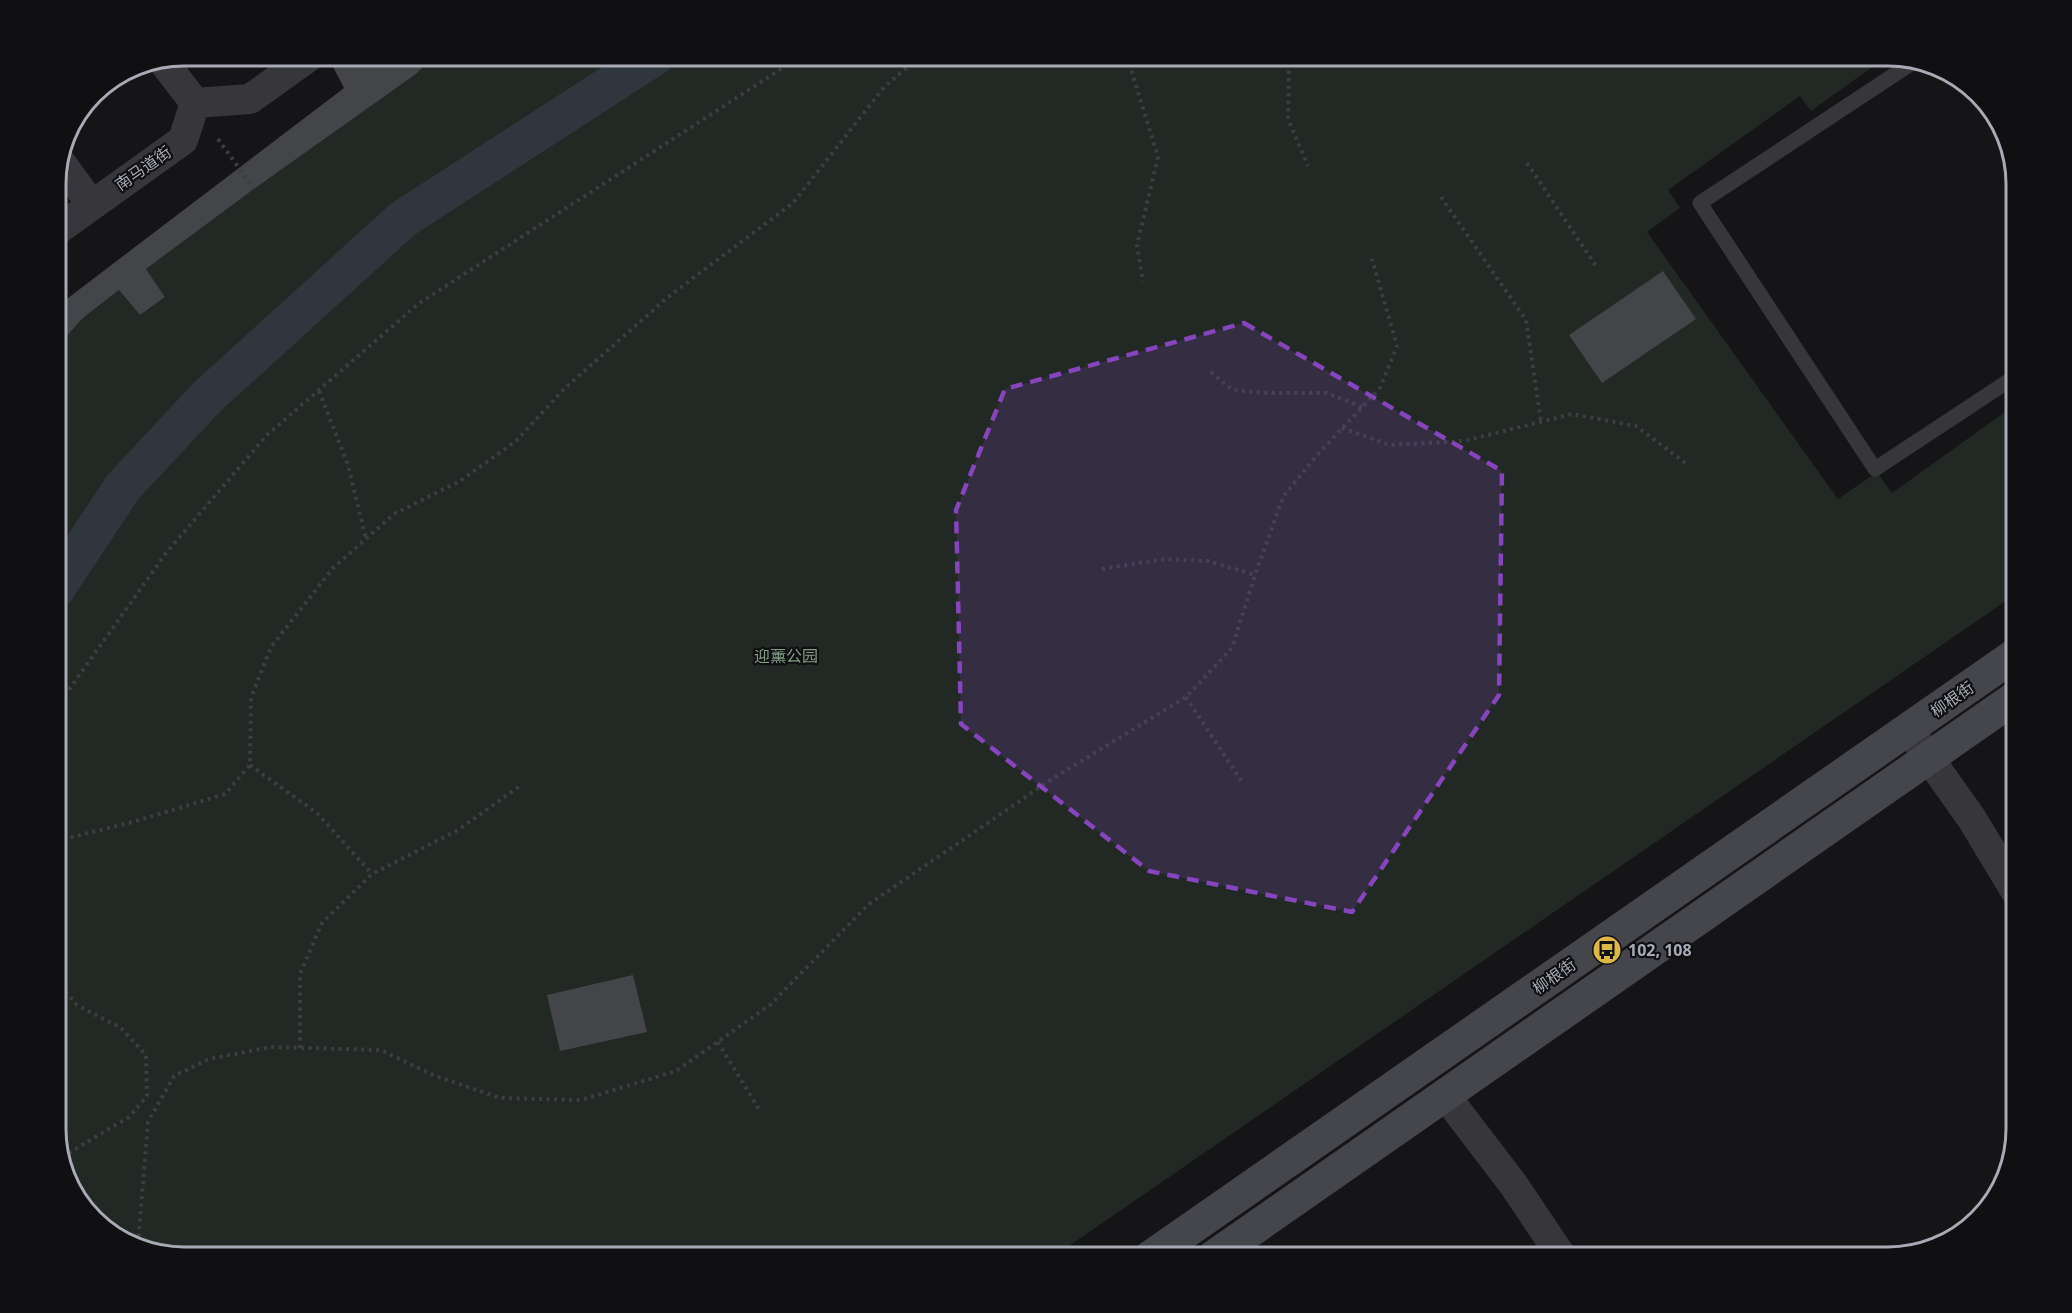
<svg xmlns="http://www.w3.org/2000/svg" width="2072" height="1313" viewBox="0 0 2072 1313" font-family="'Open Sans','Noto Sans SC',sans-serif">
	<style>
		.green { fill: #222823 }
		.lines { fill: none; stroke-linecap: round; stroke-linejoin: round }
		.canal { stroke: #30363e; stroke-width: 39 }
		.building { fill: #444549 }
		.path { stroke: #3d3e42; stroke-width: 4; stroke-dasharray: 3 4.5; stroke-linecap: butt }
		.service { stroke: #37373b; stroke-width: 15 }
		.minor { stroke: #37373b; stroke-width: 30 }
		.secondary { stroke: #45464b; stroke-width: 33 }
		.marked { fill: #8445bd; fill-opacity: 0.2; stroke: #8445bd; stroke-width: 4.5; stroke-dasharray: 12 8; stroke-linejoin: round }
		.labels { text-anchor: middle; stroke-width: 4.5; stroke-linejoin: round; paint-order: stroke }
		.street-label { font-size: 16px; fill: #a8abb5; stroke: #101012 }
		.park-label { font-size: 16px; fill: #829e86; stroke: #101012 }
		.poi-label { font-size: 16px; font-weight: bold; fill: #a8abb5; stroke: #101012; text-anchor: start }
		.rim { fill: none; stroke: #a8abb5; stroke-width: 3 }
	</style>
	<rect width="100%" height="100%" fill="#151517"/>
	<path class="green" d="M434,56H1873L1878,63L1811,111L1800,96L1668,190L1680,208L1647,232L1838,499L1877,472L1892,493L2016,404V594L1053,1257H184L113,1236L73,1193L56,1137V348L83,318L119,290L140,315L165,297L146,269L254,189L416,74Z"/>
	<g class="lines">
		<path class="canal" d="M56,588L123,487L207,397L403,219L655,56"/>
	</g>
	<path class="building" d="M331,56H434L416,74L254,189L146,269L165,297L140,315L119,290L83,318L56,348V312L68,298L344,88L328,57Z
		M1663,271L1696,319L1602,383L1569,335Z
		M633,975L647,1032L560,1051L547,995Z"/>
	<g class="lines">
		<path class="path" d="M1130,56V66L1158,157L1137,245L1143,282
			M1291,56L1289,68L1288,119L1308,166
			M218,139L254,189
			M1527,163L1596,266
			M1441,197L1526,320L1541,422
			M1211,372L1232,390L1267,393H1327L1362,407
			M319,391L348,465L366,539
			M1342,428L1390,445L1464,441L1572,414L1636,426L1688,465
			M1102,569L1164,559L1208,561L1255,575
			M1186,697L1242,782
			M56,708L166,553L267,435L418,304L801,56
			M250,765L318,814L372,874
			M56,841L133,822L225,794L250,765L251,698L271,647L333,568L394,514L460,481L516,441L564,389L668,297L793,203L885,86L921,56
			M56,980L77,1005L121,1028L146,1055L147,1096L129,1117L62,1157
			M718,1042L760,1111
			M300,1048V974L322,923L372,874L458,830L520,786
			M138,1244L148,1122L174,1076L209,1059L271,1047L381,1050L433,1075L500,1098L581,1100L676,1071L770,1005L869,904L1052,779L1186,697L1232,648L1255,575L1283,497L1318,454L1380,388L1397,346L1372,259"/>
		<path class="service" d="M1912,63L1700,203L1875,469L2016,376"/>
		<path class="minor" d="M162,60L195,103
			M59,160L92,205
			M56,231L183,140L195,103L250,99L310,56
			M1914,737L1972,819L2016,892
			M1445,1095L1513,1184L1562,1257"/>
		<path class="secondary" d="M1150,1257L2016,654
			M1213,1257L2016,697"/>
	</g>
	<path class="marked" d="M1244,323L1502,471L1499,695L1352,912L1149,871L961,724L956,510L1005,389Z"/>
	<defs>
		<g id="bus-disc" transform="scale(1.5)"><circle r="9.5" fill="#ddb847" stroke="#101012"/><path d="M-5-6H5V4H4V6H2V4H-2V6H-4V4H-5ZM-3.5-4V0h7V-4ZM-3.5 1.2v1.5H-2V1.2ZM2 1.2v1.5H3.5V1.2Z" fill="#111"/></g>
	</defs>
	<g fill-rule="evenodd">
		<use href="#bus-disc" x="1607" y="950"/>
	</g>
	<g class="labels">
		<g class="street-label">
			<text transform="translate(143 168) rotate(-35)" y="6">南马道街</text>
			<text transform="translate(1952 699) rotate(-35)" y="6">柳根街</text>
			<text transform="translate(1554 976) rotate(-35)" y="6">柳根街</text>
		</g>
		<g class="park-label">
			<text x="786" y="662">迎薰公园</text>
		</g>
		<g class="poi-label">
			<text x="1628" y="956">102, 108</text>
		</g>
	</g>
	<path d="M0 0H2072V1313H0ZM184 66H1888A118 118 0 0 1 2006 184V1129A118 118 0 0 1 1888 1247H184A118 118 0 0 1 66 1129V184A118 118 0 0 1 184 66Z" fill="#101012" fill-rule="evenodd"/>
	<path class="rim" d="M184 66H1888A118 118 0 0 1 2006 184V1129A118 118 0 0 1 1888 1247H184A118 118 0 0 1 66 1129V184A118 118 0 0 1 184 66Z"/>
</svg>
